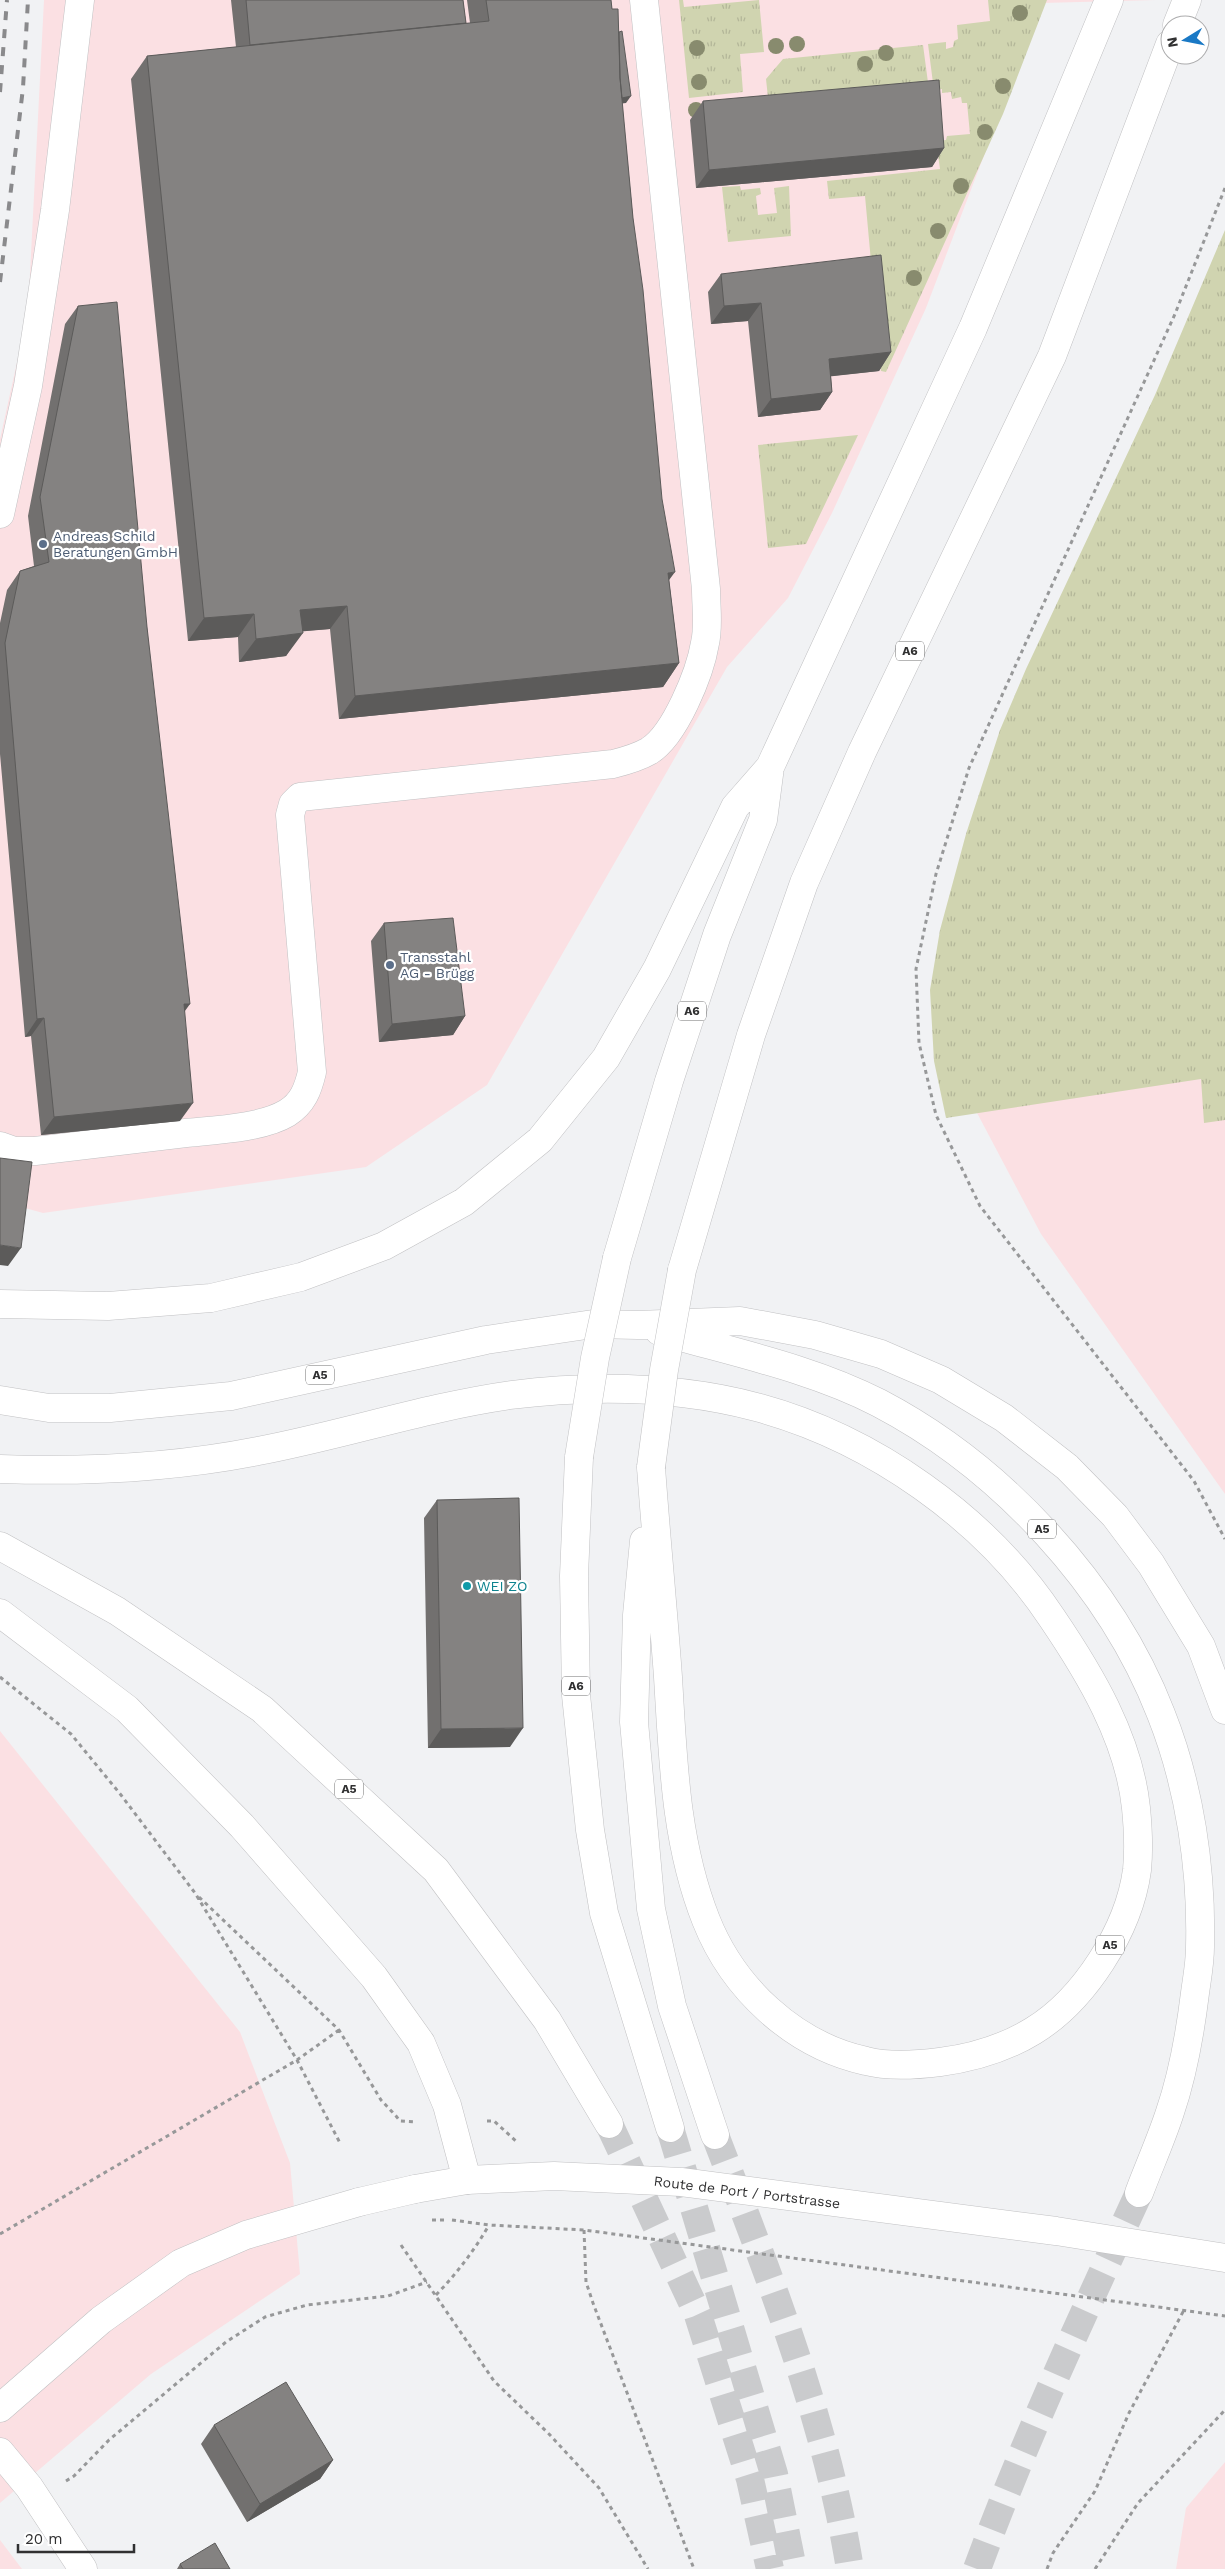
<svg xmlns="http://www.w3.org/2000/svg" width="1225" height="2569" viewBox="0 0 1225 2569" font-family="'Work Sans',sans-serif">
	<style>
		.industrial { fill: #fbe0e3 }
		.grass { fill: url(#grass-tufts) }
		.lines { fill: none; stroke-linecap: round; stroke-linejoin: round }
		.highway-tunnel { stroke: #cacbcd; stroke-width: 28; stroke-dasharray: 28 14; stroke-linecap: butt }
		.minor-casing { stroke: #c1c1c3; stroke-width: 29 }
		.major-casing { stroke: #c1c1c3; stroke-width: 29 }
		.highway-casing { stroke: #c1c1c3; stroke-width: 29 }
		.path { stroke: #979899; stroke-width: 3; stroke-dasharray: 4 4; stroke-linecap: butt }
		.minor { stroke: #fff; stroke-width: 28 }
		.major { stroke: #fff; stroke-width: 28 }
		.highway { stroke: #fff; stroke-width: 28 }
		.rail { stroke: #8a8a8c; stroke-width: 4; stroke-dasharray: 9 9; stroke-linecap: butt }
		.major-bridge-casing { stroke: #c1c1c3; stroke-width: 29; stroke-linecap: butt }
		.highway-bridge-casing { stroke: #c1c1c3; stroke-width: 29; stroke-linecap: butt }
		.path-bridge { stroke: #979899; stroke-width: 3; stroke-dasharray: 4 4; stroke-linecap: butt }
		.major-bridge { stroke: #fff; stroke-width: 28 }
		.highway-bridge { stroke: #fff; stroke-width: 28 }
		.tree { fill: #888b6e }
		.wall { fill: #72706f }
		.shaded-wall { fill: #5c5b5a }
		.building { fill: #848281; stroke: #5c5b5a }
		.service-dot { fill: #5c6f8a; stroke: #fff; stroke-width: 2 }
		.culture-dot { fill: #0f9aa8; stroke: #fff; stroke-width: 2 }
		.labels { text-anchor: middle; stroke-width: 4.5; stroke-linejoin: round; paint-order: stroke }
		.shield { fill: #fff; stroke: #6e6e6f; stroke-width: 1 }
		.shield-label { font-size: 12px; font-weight: bold; fill: #303031 }
		.service-label { font-size: 14px; fill: #4e5e75; stroke: #fff; text-anchor: start }
		.culture-label { font-size: 14px; fill: #0d838f; stroke: #fff; text-anchor: start }
		.street-label { font-size: 14px; fill: #303031; stroke: #fff }
	</style>
	<defs>
		<pattern id="grass-tufts" width="24" height="20" patternUnits="userSpaceOnUse" patternTransform="scale(1.25)"><rect width="24" height="20" fill="#d0d4b0"/><path d="M3 7l-1-3M5 7V3M7 7l1-3M15 17l-1-3M17 17v-4M19 17l1-3" fill="none" stroke="#b3b698"/></pattern>
	</defs>
	<rect width="100%" height="100%" fill="#f1f2f4"/>
	<path class="industrial" d="M44,0H1156L1042,3L926,308L832,513L788,598L727,667L487,1085L366,1167L43,1213L0,1201V439L28,313Z
		M1225,1054V1494L1041,1234L966,1092Z
		M0,1731L240,2032L290,2163L300,2274L151,2374L0,2503Z
		M1225,2462V2569H1176L1186,2508Z
		M0,2540L22,2569H0Z"/>
	<path class="grass" d="M679,0H683L684,7L759,0L764,52L740,54L743,92L689,98Z
		M988,0H1047L1003,114L886,372L881,371L865,196L829,199L827,181L940,169L936,141L946,140L947,136L970,134L967,103H962L961,97L952,99L951,92L942,93V89L934,91L928,44L946,42V49L953,47L954,41L958,39L957,25L990,21Z
		M923,45L929,90L769,107L766,79L783,59Z
		M740,186L741,190L760,188L761,194L756,196L758,215L777,213L774,188L789,186L791,236L728,242L722,187Z
		M1225,230V1120L1204,1123L1201,1079L946,1118L934,1061L930,990L940,930L966,834L1000,730L1026,669L1155,395Z
		M858,435L806,544L768,548L758,445Z"/>
	<g class="lines">
		<path class="highway-tunnel" d="M609,2124L698,2315L750,2479L770,2569
			M670,2128L774,2474L793,2569
			M715,2135C769,2276 826,2419 850,2569
			M977,2569C1024,2441 1082,2317 1139,2193"/>
		<g class="minor-casing">
			<path id="minor" d="M0,514L28,386L55,210L80,0
				M0,1146L14,1151H35C85,1145 136,1139 186,1133C216,1130 262,1128 287,1113C303,1103 308,1089 312,1072L290,815L293,804L300,797L613,764C625,761 637,758 649,751C675,735 700,673 705,643C709,626 706,607 706,589L644,0
				M0,2452L29,2487L83,2569"/>
		</g>
		<g class="major-casing">
			<path id="major" d="M415,2189L467,2180L554,2176L681,2182L1056,2231L1225,2258
				M0,2408L101,2320L181,2263L246,2235L359,2202"/>
		</g>
		<g class="highway-casing">
			<path id="highway" d="M1177,25L1187,0
				M617,1258L669,1081L717,935L763,820L770,767L973,328L1109,0
				M682,1270L751,1035L804,883L862,752L1052,356L1170,44
				M0,1304L108,1306L211,1298L301,1277L384,1246L464,1202L540,1140L606,1058L657,969L735,807L770,767
				M659,1331C732,1352 811,1368 879,1403C1001,1467 1111,1585 1161,1714C1190,1787 1202,1870 1200,1947C1200,1963 1197,1978 1195,1993C1190,2034 1183,2074 1170,2112C1161,2140 1149,2166 1139,2193
				M0,1400L49,1408H110L231,1396L486,1340L593,1324L638,1325L740,1321L815,1335L881,1354L941,1380L1004,1418L1067,1467L1115,1516L1151,1564L1201,1646L1225,1710
				M579,1457L574,1576L576,1695L590,1830L604,1913L670,2128
				M0,1469C87,1472 172,1468 258,1451C343,1435 426,1407 511,1395C592,1385 677,1386 756,1407C872,1438 986,1518 1052,1618C1090,1674 1129,1739 1136,1808C1138,1828 1139,1850 1137,1870C1129,1930 1084,2000 1033,2031C1005,2048 971,2058 940,2062C916,2065 889,2067 866,2061C793,2045 733,1988 706,1920C675,1842 673,1759 668,1677C663,1607 656,1537 651,1467
				M644,1541L637,1615L634,1722L651,1909L672,2006L715,2135
				M0,1546L117,1611L262,1709L436,1870L547,2020L609,2124
				M0,1613L127,1709L242,1826L374,1977L421,2043L447,2105L467,2180"/>
		</g>
		<path class="path" d="M1225,188L1175,314L969,768L936,874L916,969L919,1043L936,1115L980,1206L1194,1481L1225,1539
			M0,1677L71,1734L121,1795L195,1893L297,2060L340,2143
			M199,1897L339,2030L381,2100L396,2116L400,2121L416,2122
			M487,2121H494L517,2142
			M452,2220L489,2225L584,2230L1225,2316
			M584,2230L586,2282L593,2303L694,2569
			M0,2234L297,2060L339,2030
			M401,2245L494,2381L549,2434L599,2488L648,2569
			M436,2295C457,2273 474,2251 489,2225
			M66,2481L74,2476L109,2440L226,2342L265,2317L307,2305L388,2296L427,2282
			M1047,2569L1053,2553L1095,2491L1129,2413L1184,2310
			M1095,2569L1138,2503L1225,2410"/>
		<use href="#minor" class="minor"/>
		<use href="#major" class="major"/>
		<use href="#highway" class="highway"/>
		<path class="rail" d="M0,92L7,0
			M0,282L23,88L28,0"/>
		<g class="major-bridge-casing">
			<path id="major-bridge" d="M359,2202L415,2189"/>
		</g>
		<g class="highway-bridge-casing">
			<path id="highway-bridge" d="M579,1457L595,1358L617,1258
				M651,1467L664,1370L682,1270"/>
		</g>
		<path class="path-bridge" d="M432,2220H448"/>
		<use href="#major-bridge" class="major-bridge"/>
		<use href="#highway-bridge" class="highway-bridge"/>
	</g>
	<g class="tree">
		<circle cx="1020" cy="13" r="8"/>
		<circle cx="797" cy="44" r="8"/>
		<circle cx="776" cy="46" r="8"/>
		<circle cx="697" cy="48" r="8"/>
		<circle cx="886" cy="53" r="8"/>
		<circle cx="865" cy="64" r="8"/>
		<circle cx="699" cy="82" r="8"/>
		<circle cx="1003" cy="86" r="8"/>
		<circle cx="696" cy="110" r="8"/>
		<circle cx="985" cy="132" r="8"/>
		<circle cx="961" cy="186" r="8"/>
		<circle cx="938" cy="231" r="8"/>
		<circle cx="914" cy="278" r="8"/>
	</g>
	<path class="wall" d="M231,0H463L466,23H470L467,0H611L612,9L619,32L626,103H622L633,218L669,580L679,663L663,687L339,719L330,629L302,631L286,656L239,662L238,637L188,641L131,79L147,56L236,47Z
		M703,101L944,148L932,167L696,188L690,120Z
		M721,274L891,352L879,371L831,376L832,392L820,410L758,417L748,321L711,324L708,292Z
		M78,306L147,627L184,1011L180,1121L41,1135L31,1036L25,1037L0,754V623L7,590L20,571L34,566L28,516L65,324Z
		M384,923L465,1016L453,1035L379,1042L371,941Z
		M437,1500L510,1747L428,1748L424,1518Z
		M214,2425L333,2460L320,2479L247,2522L201,2444Z
		M180,2564L230,2569H177Z"/>
	<path class="shaded-wall" d="M631,96L626,103L610,105L615,98Z
		M944,148L932,167L696,188L709,170Z
		M761,303L748,321L711,324L724,306Z
		M891,352L879,371L816,378L829,359Z
		M832,392L820,410L758,417L771,399Z
		M675,572L658,595L668,573Z
		M347,606L330,629L284,633L300,610Z
		M254,614L238,637L188,641L204,618Z
		M303,633L286,656L239,662L256,639Z
		M679,663L663,687L339,719L355,696Z
		M184,1004H190L177,1022Z
		M465,1016L453,1035L379,1042L392,1024Z
		M44,1018L31,1036L25,1037L37,1019Z
		M193,1103L180,1121L41,1135L54,1117Z
		M0,1245L21,1248L8,1266L0,1265Z
		M523,1728L510,1747L428,1748L441,1729Z
		M333,2460L320,2479L247,2522L260,2504Z"/>
	<path class="building" d="M246,0H463L466,23L250,45Z
		M486,0H611L612,9H618L620,78L633,218L643,290L662,499L675,572L668,573L679,663L355,696L347,606L300,610L303,633L256,639L254,614L204,618L147,56L489,21Z
		M622,31L631,96L622,98L620,78L619,32Z
		M939,80L944,148L709,170L703,101Z
		M881,255L891,352L829,359L832,392L771,399L761,303L724,306L721,274Z
		M117,302L147,627L190,1004H184L193,1103L54,1117L44,1018L37,1019L5,643L20,571L49,562L40,497L78,306Z
		M453,918L465,1016L392,1024L384,923Z
		M0,1158L32,1162L21,1248L0,1245Z
		M519,1498L523,1728L441,1729L437,1500Z
		M286,2382L333,2460L260,2504L214,2425Z
		M215,2543L230,2569H183L180,2564Z"/>
	<g class="service-dot">
		<circle cx="43" cy="544" r="5"/>
		<circle cx="390" cy="965" r="5"/>
	</g>
	<circle class="culture-dot" cx="467" cy="1586" r="5"/>
	<g class="labels">
		<g class="shield">
			<rect x="896" y="641.5" width="28" height="19" rx="4"/>
			<rect x="678" y="1001.5" width="28" height="19" rx="4"/>
			<rect x="306" y="1365.5" width="28" height="19" rx="4"/>
			<rect x="1028" y="1519.5" width="28" height="19" rx="4"/>
			<rect x="562" y="1676.5" width="28" height="19" rx="4"/>
			<rect x="335" y="1779.5" width="28" height="19" rx="4"/>
			<rect x="1096" y="1935.5" width="28" height="19" rx="4"/>
		</g>
		<g class="shield-label">
			<text x="910" y="655">A6</text>
			<text x="692" y="1015">A6</text>
			<text x="320" y="1379">A5</text>
			<text x="1042" y="1533">A5</text>
			<text x="576" y="1690">A6</text>
			<text x="349" y="1793">A5</text>
			<text x="1110" y="1949">A5</text>
		</g>
		<g class="service-label">
			<text x="53" y="541">Andreas Schild<tspan x="53" dy="16">Beratungen GmbH</tspan></text>
			<text x="400" y="962">Transstahl<tspan x="400" dy="16">AG - Brügg</tspan></text>
		</g>
		<g class="culture-label">
			<text x="477" y="1591">WEI ZO</text>
		</g>
		<g class="street-label">
			<text transform="translate(747 2192) rotate(7)" y="5">Route de Port / Portstrasse</text>
		</g>
	</g>
	<g transform="translate(1185 40) rotate(260)"><circle r="24" fill="#ffffff" stroke="#acacad"/>
	<path d="M0-4L9 19L0 12L-9 19Z" fill="#1a79c5"/>
	<text y="-8" font-size="14" font-weight="bold" text-anchor="middle" fill="#303031">N</text>
	</g>
	<path d="M18 2544v8h116v-8" fill="none" stroke="#303031" stroke-width="2.5"/>
	<text x="25" y="2544" font-size="15" fill="#303031" stroke="#ffffff" stroke-width="4" paint-order="stroke">20 m</text>
</svg>
